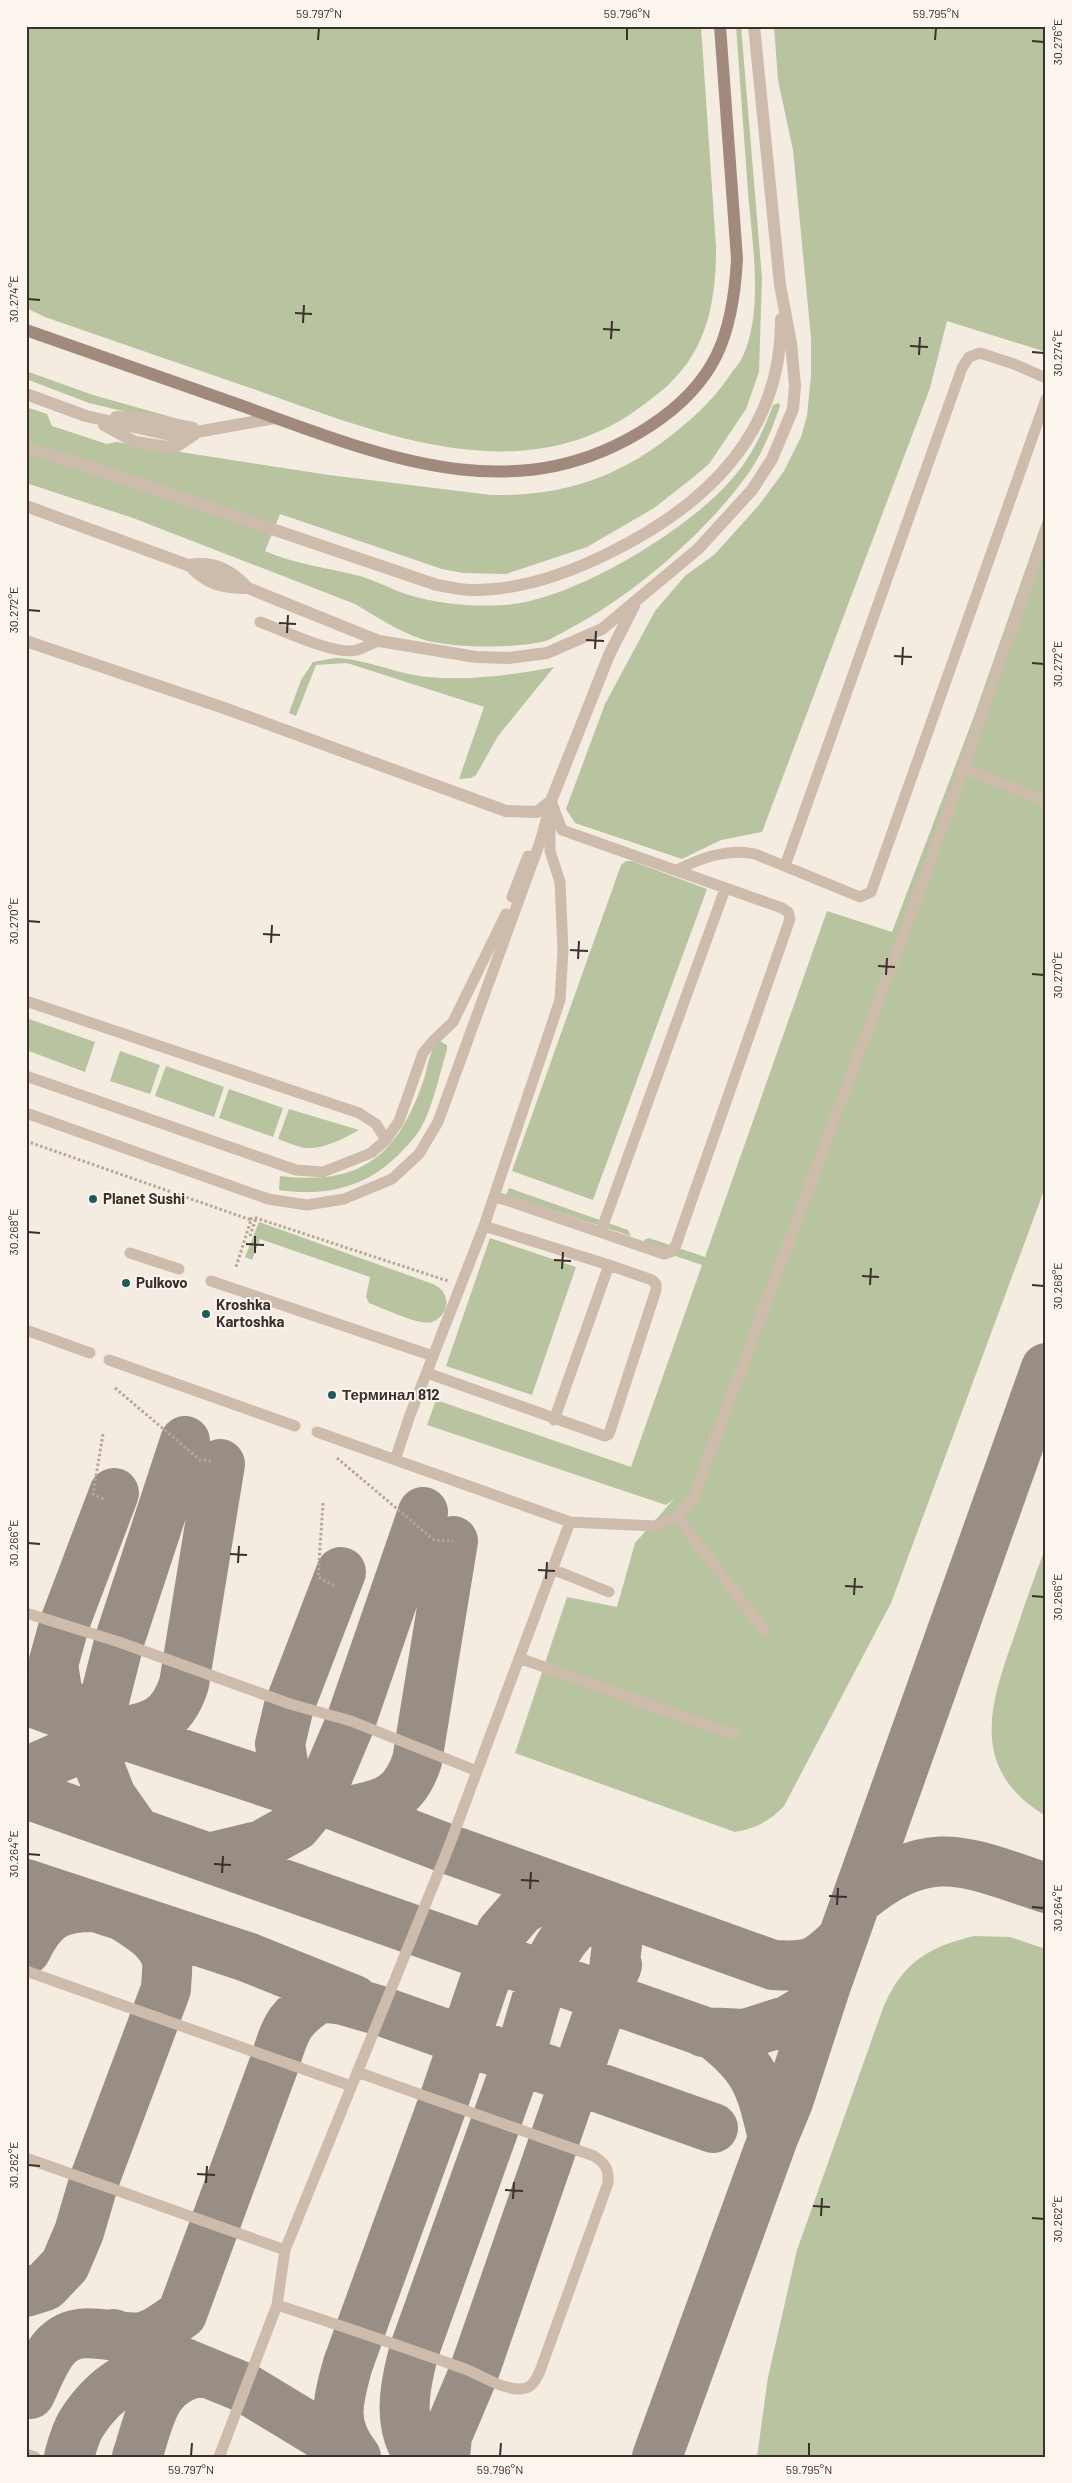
<svg xmlns="http://www.w3.org/2000/svg" width="1072" height="2483" viewBox="0 0 1072 2483" font-family="Barlow,sans-serif">
	<style>
		.green { fill: #b8c4a0 }
		.lines { fill: none; stroke-linecap: round; stroke-linejoin: round }
		.taxiway { stroke: #988e86; stroke-width: 50 }
		.path { stroke: #b9a596; stroke-width: 3; stroke-dasharray: 2.5 2.5; stroke-linecap: butt }
		.service { stroke: #cdbbac; stroke-width: 11 }
		.minor { stroke: #cdbbac; stroke-width: 12 }
		.tertiary { stroke: #cdbbac; stroke-width: 12 }
		.secondary { stroke: #a18a7d; stroke-width: 12 }
		.ticks { fill: none; stroke: #3b302b; stroke-width: 2 }
		.poi-dot { fill: #1f5a5e; stroke: #fbf5ee; stroke-width: 2 }
		.labels { text-anchor: middle; stroke-width: 4; stroke-linejoin: round; paint-order: stroke }
		.poi-label { font-size: 15px; font-weight: bold; fill: #3b302b; stroke: #fbf5ee; text-anchor: start }
		.neatline { fill: none; stroke: #3b302b; stroke-width: 2 }
		.ticks-label { font-size: 12px; text-anchor: middle; fill: #3b302b }
	</style>
	<rect width="100%" height="100%" fill="#f4ebe1"/>
	<path class="green" d="M26,26H701L716,247C716,297 709,345 671,382C664,390 654,396 646,403C525,497 379,433 253,389C184,365 114,341 45,317L26,308Z
		M736,26H741L762,278L759,372L746,409L709,464L691,479L654,508L587,547L506,574L463,573L442,569L280,514L265,551C294,564 329,568 360,576C377,581 393,590 409,595C439,604 472,607 503,605C570,602 687,531 731,480C751,458 763,432 773,405L779,403L780,406C772,429 764,450 750,471C708,531 634,595 569,629C561,633 551,640 542,642C510,648 465,648 433,642C407,637 377,617 355,604L133,518L26,483V407L47,414L52,426L107,444L116,442L329,475L491,495C558,496 610,481 664,441C690,421 712,402 730,375C734,369 740,363 743,356C764,310 752,241 748,192C744,137 740,81 736,26Z
		M774,26H1046V352L947,321L930,388L762,832L721,840L682,859L575,823L566,809L605,704L655,611L685,576L715,554L759,505L784,471L801,437L807,416L811,376V338L793,150L778,80Z
		M26,371L93,395L189,422L177,424L89,403L26,379Z
		M1046,511V1185L891,1603L784,1806C769,1822 756,1828 735,1832L515,1753L567,1597L617,1607L635,1543L674,1499L666,1505L427,1425L436,1400L631,1467L702,1265L646,1246L644,1240L649,1238L705,1257L827,911L892,932L973,719Z
		M335,658C367,659 396,674 428,677C471,681 512,675 554,667L498,736L476,775L471,778L459,779L484,707L347,663L316,665L296,716L289,713L301,680L313,662Z
		M626,861H632L707,889L593,1200L512,1171L621,865Z
		M26,1018L95,1042L85,1072L26,1050Z
		M440,1041L447,1045V1050C439,1075 434,1103 422,1126C417,1135 410,1143 403,1150C369,1187 328,1197 279,1190L280,1176C361,1186 397,1156 423,1082C428,1069 428,1050 440,1041Z
		M120,1051L160,1065L150,1094L110,1081Z
		M166,1066L224,1087L214,1117L155,1096Z
		M229,1089L283,1108L273,1137L219,1118Z
		M289,1109L359,1130C343,1139 324,1149 306,1148C297,1147 287,1142 278,1139Z
		M509,1188L628,1230L631,1236L506,1195Z
		M259,1222L433,1284C453,1293 449,1316 432,1322C419,1326 383,1308 369,1303L366,1297L370,1277L260,1239L252,1260L245,1257Z
		M490,1238L576,1267L532,1395L446,1366Z
		M1046,1546V1816C969,1770 989,1706 1014,1637C1024,1606 1035,1576 1046,1546Z
		M974,1936L1010,1937L1046,1949V2457H757L768,2377L797,2250L883,2008C902,1963 928,1947 974,1936Z"/>
	<g class="lines">
		<path class="taxiway" d="M26,1700L97,1726L318,1799L448,1849L773,1965C810,1967 816,1965 842,1939
			M76,1718L64,1703L57,1690L53,1665L64,1625L114,1493
			M117,1733C153,1727 172,1721 184,1684L220,1464
			M26,1772L65,1755L100,1711
			M26,1794L714,2035C757,2068 761,2087 773,2138
			M318,1799L291,1783L284,1769L280,1744L288,1710L341,1572
			M349,1811C385,1804 404,1799 417,1761L453,1541
			M137,1833L111,1796L98,1763L95,1737L119,1642L185,1441
			M208,1858L262,1845L296,1826L318,1799L351,1721L423,1512
			M26,1884L247,1957L354,2000
			M856,1901C930,1840 964,1861 1046,1888
			M26,1950C42,1917 56,1907 93,1907
			M703,2032L745,2034L789,2020L804,2011L826,1985
			M26,2292L45,2286L65,2265L79,2232L94,2181L166,1989C166,1981 168,1970 167,1961C162,1940 142,1928 126,1918
			M113,2334L245,2388L321,2434L352,2457
			M30,2394C38,2378 44,2359 56,2346C80,2321 113,2341 142,2337C156,2334 171,2322 182,2314L276,2059C286,2025 291,2016 321,1997L343,2000L381,2011L713,2128
			M69,2457C72,2446 75,2434 81,2424C104,2387 141,2363 185,2363
			M137,2457C151,2415 153,2380 203,2371
			M356,2457C330,2425 338,2400 348,2364L443,2103L501,1933L521,1910L541,1898L556,1894L582,1897L602,1914L611,1927L617,1945L614,1969
			M420,2457C396,2426 405,2385 414,2351C448,2254 484,2158 518,2061C532,2022 541,1963 570,1932C586,1915 607,1912 629,1914
			M445,2457L447,2436L474,2372L604,1997L617,1965
			M657,2457L773,2138L788,2102L826,1985L1046,1368"/>
		<path class="path" d="M26,1141L251,1220L236,1267
			M250,1219L256,1218L448,1281
			M250,1236L256,1218
			M115,1388L200,1460L211,1461
			M103,1434L93,1494L104,1499
			M337,1458L434,1540L453,1541
			M323,1503L318,1577L335,1586"/>
		<path class="service" d="M260,622C282,630 336,656 357,650C364,648 372,643 379,641
			M962,768L1046,801
			M785,866L962,368L969,357L980,353L1014,364L1046,378
			M677,870C701,858 728,848 755,854L860,897L871,892L1046,399
			M512,897L528,856
			M26,1001L359,1113L376,1124L386,1140
			M26,1076L296,1170L323,1172L371,1153L386,1140L399,1121L423,1053L434,1040L453,1022L506,914
			M26,1113L268,1199L307,1205L344,1199L392,1179L419,1154L438,1122L540,842L551,803
			M494,1196L664,1254L671,1252L676,1245L790,919L788,912L782,908L562,830L551,801
			M484,1226L609,1265
			M601,1231L725,889
			M130,1253L179,1269
			M211,1281L433,1356
			M26,1330L90,1353
			M109,1360L295,1426
			M427,1373L605,1436L609,1434L656,1290V1284L652,1280L609,1265L554,1420
			M317,1432L570,1522L654,1526L677,1517L694,1496L933,855L1046,530
			M395,1460L410,1415L484,1226L560,1000L563,951L560,882L550,851V823
			M677,1517L765,1631
			M552,1569L609,1592
			M26,1613L119,1642L290,1704L351,1721L477,1771
			M519,1658L734,1735
			M26,1971L351,2086
			M26,2158L285,2250
			M277,2305C340,2325 403,2347 465,2369C481,2375 501,2389 519,2389C531,2389 535,2382 540,2371L608,2183C609,2169 606,2164 594,2156L357,2072
			M26,2454L35,2457
			M219,2457L277,2305L285,2250L448,1849L570,1522"/>
		<path class="minor" d="M189,565C215,561 231,570 248,588
			M189,565C206,584 222,588 247,588"/>
		<path class="tertiary" d="M26,394L86,416L174,436L275,418
			M116,417L139,418L193,428
			M104,425L135,442L174,448L195,434
			M26,448L81,464L437,585C450,587 465,591 478,590C523,589 569,573 609,553C705,506 782,434 781,319
			M26,506L218,576L379,641L476,657L508,658L547,653L602,629L698,549L752,490L772,459L793,409L795,386L791,343L780,285L754,26
			M26,641L224,708L506,811L537,812L551,801L609,655L634,606"/>
		<path class="secondary" d="M26,330C96,355 167,379 237,404C375,453 513,516 650,426C716,383 733,335 737,259L720,26"/>
	</g>
	<path class="ticks" d="M318,40L319,28M627,40V28M935,40L936,28M1032,41L1044,42M28,299L40,300M295,313L312,314M303,323L304,305M603,329L620,330M611,339L612,321M910,346L928,347M1032,352L1044,353M919,355L920,337M28,610L40,611M279,623L296,624M287,633L288,615M586,640L604,641M595,649L596,631M894,656L912,657M1032,663L1044,664M902,665L903,647M28,921L40,922M263,934L280,935M271,943L272,925M570,950L588,951M578,959L579,941M878,966L895,967M1032,974L1044,975M886,975L887,958M28,1232L40,1233M246,1244L264,1245M255,1253V1236M554,1260L571,1261M562,1269L563,1252M862,1276L879,1277M870,1285L871,1268M1032,1285L1044,1286M28,1543L40,1544M230,1554L247,1555M238,1563L239,1546M538,1570L555,1571M546,1579L547,1562M845,1586L863,1587M854,1595L855,1578M1032,1596L1044,1597M28,1854L40,1855M214,1864L231,1865M222,1873L223,1856M521,1880L539,1881M530,1889L531,1872M829,1896L847,1897M837,1905L838,1888M1032,1907L1044,1908M28,2165L40,2166M197,2174L215,2175M206,2183L207,2166M505,2190L523,2191M513,2199L514,2182M813,2206L830,2207M821,2216L822,2198M1032,2218L1044,2219M191,2456L192,2443M500,2456L501,2443M809,2456V2443"/>
	<g class="poi-dot">
		<circle cx="93" cy="1199" r="5"/>
		<circle cx="126" cy="1283" r="5"/>
		<circle cx="206" cy="1314" r="5"/>
		<circle cx="332" cy="1395" r="5"/>
	</g>
	<g class="labels">
		<g class="poi-label">
			<text x="103" y="1204">Planet Sushi</text>
			<text x="136" y="1288">Pulkovo</text>
			<text x="216" y="1310">Kroshka<tspan x="216" dy="17">Kartoshka</tspan></text>
			<text x="342" y="1400">Терминал 812</text>
		</g>
	</g>
	<rect width="1072" height="2483" fill="none" stroke="#fbf5ee" stroke-width="55"/>
	<rect x="28" y="28" width="1016" height="2428" class="neatline"/>
	<g class="ticks-label">
		<text x="319" y="18">59.797°N</text>
		<text x="627" y="18">59.796°N</text>
		<text x="936" y="18">59.795°N</text>
		<text transform="translate(1058 42) rotate(-90)" y="4">30.276°E</text>
		<text transform="translate(14 299) rotate(-90)" y="4">30.274°E</text>
		<text transform="translate(1058 353) rotate(-90)" y="4">30.274°E</text>
		<text transform="translate(14 610) rotate(-90)" y="4">30.272°E</text>
		<text transform="translate(1058 664) rotate(-90)" y="4">30.272°E</text>
		<text transform="translate(14 921) rotate(-90)" y="4">30.270°E</text>
		<text transform="translate(1058 975) rotate(-90)" y="4">30.270°E</text>
		<text transform="translate(14 1232) rotate(-90)" y="4">30.268°E</text>
		<text transform="translate(1058 1286) rotate(-90)" y="4">30.268°E</text>
		<text transform="translate(14 1543) rotate(-90)" y="4">30.266°E</text>
		<text transform="translate(1058 1597) rotate(-90)" y="4">30.266°E</text>
		<text transform="translate(14 1854) rotate(-90)" y="4">30.264°E</text>
		<text transform="translate(1058 1908) rotate(-90)" y="4">30.264°E</text>
		<text transform="translate(14 2165) rotate(-90)" y="4">30.262°E</text>
		<text transform="translate(1058 2219) rotate(-90)" y="4">30.262°E</text>
		<text x="191" y="2474">59.797°N</text>
		<text x="500" y="2474">59.796°N</text>
		<text x="809" y="2474">59.795°N</text>
	</g>
</svg>
